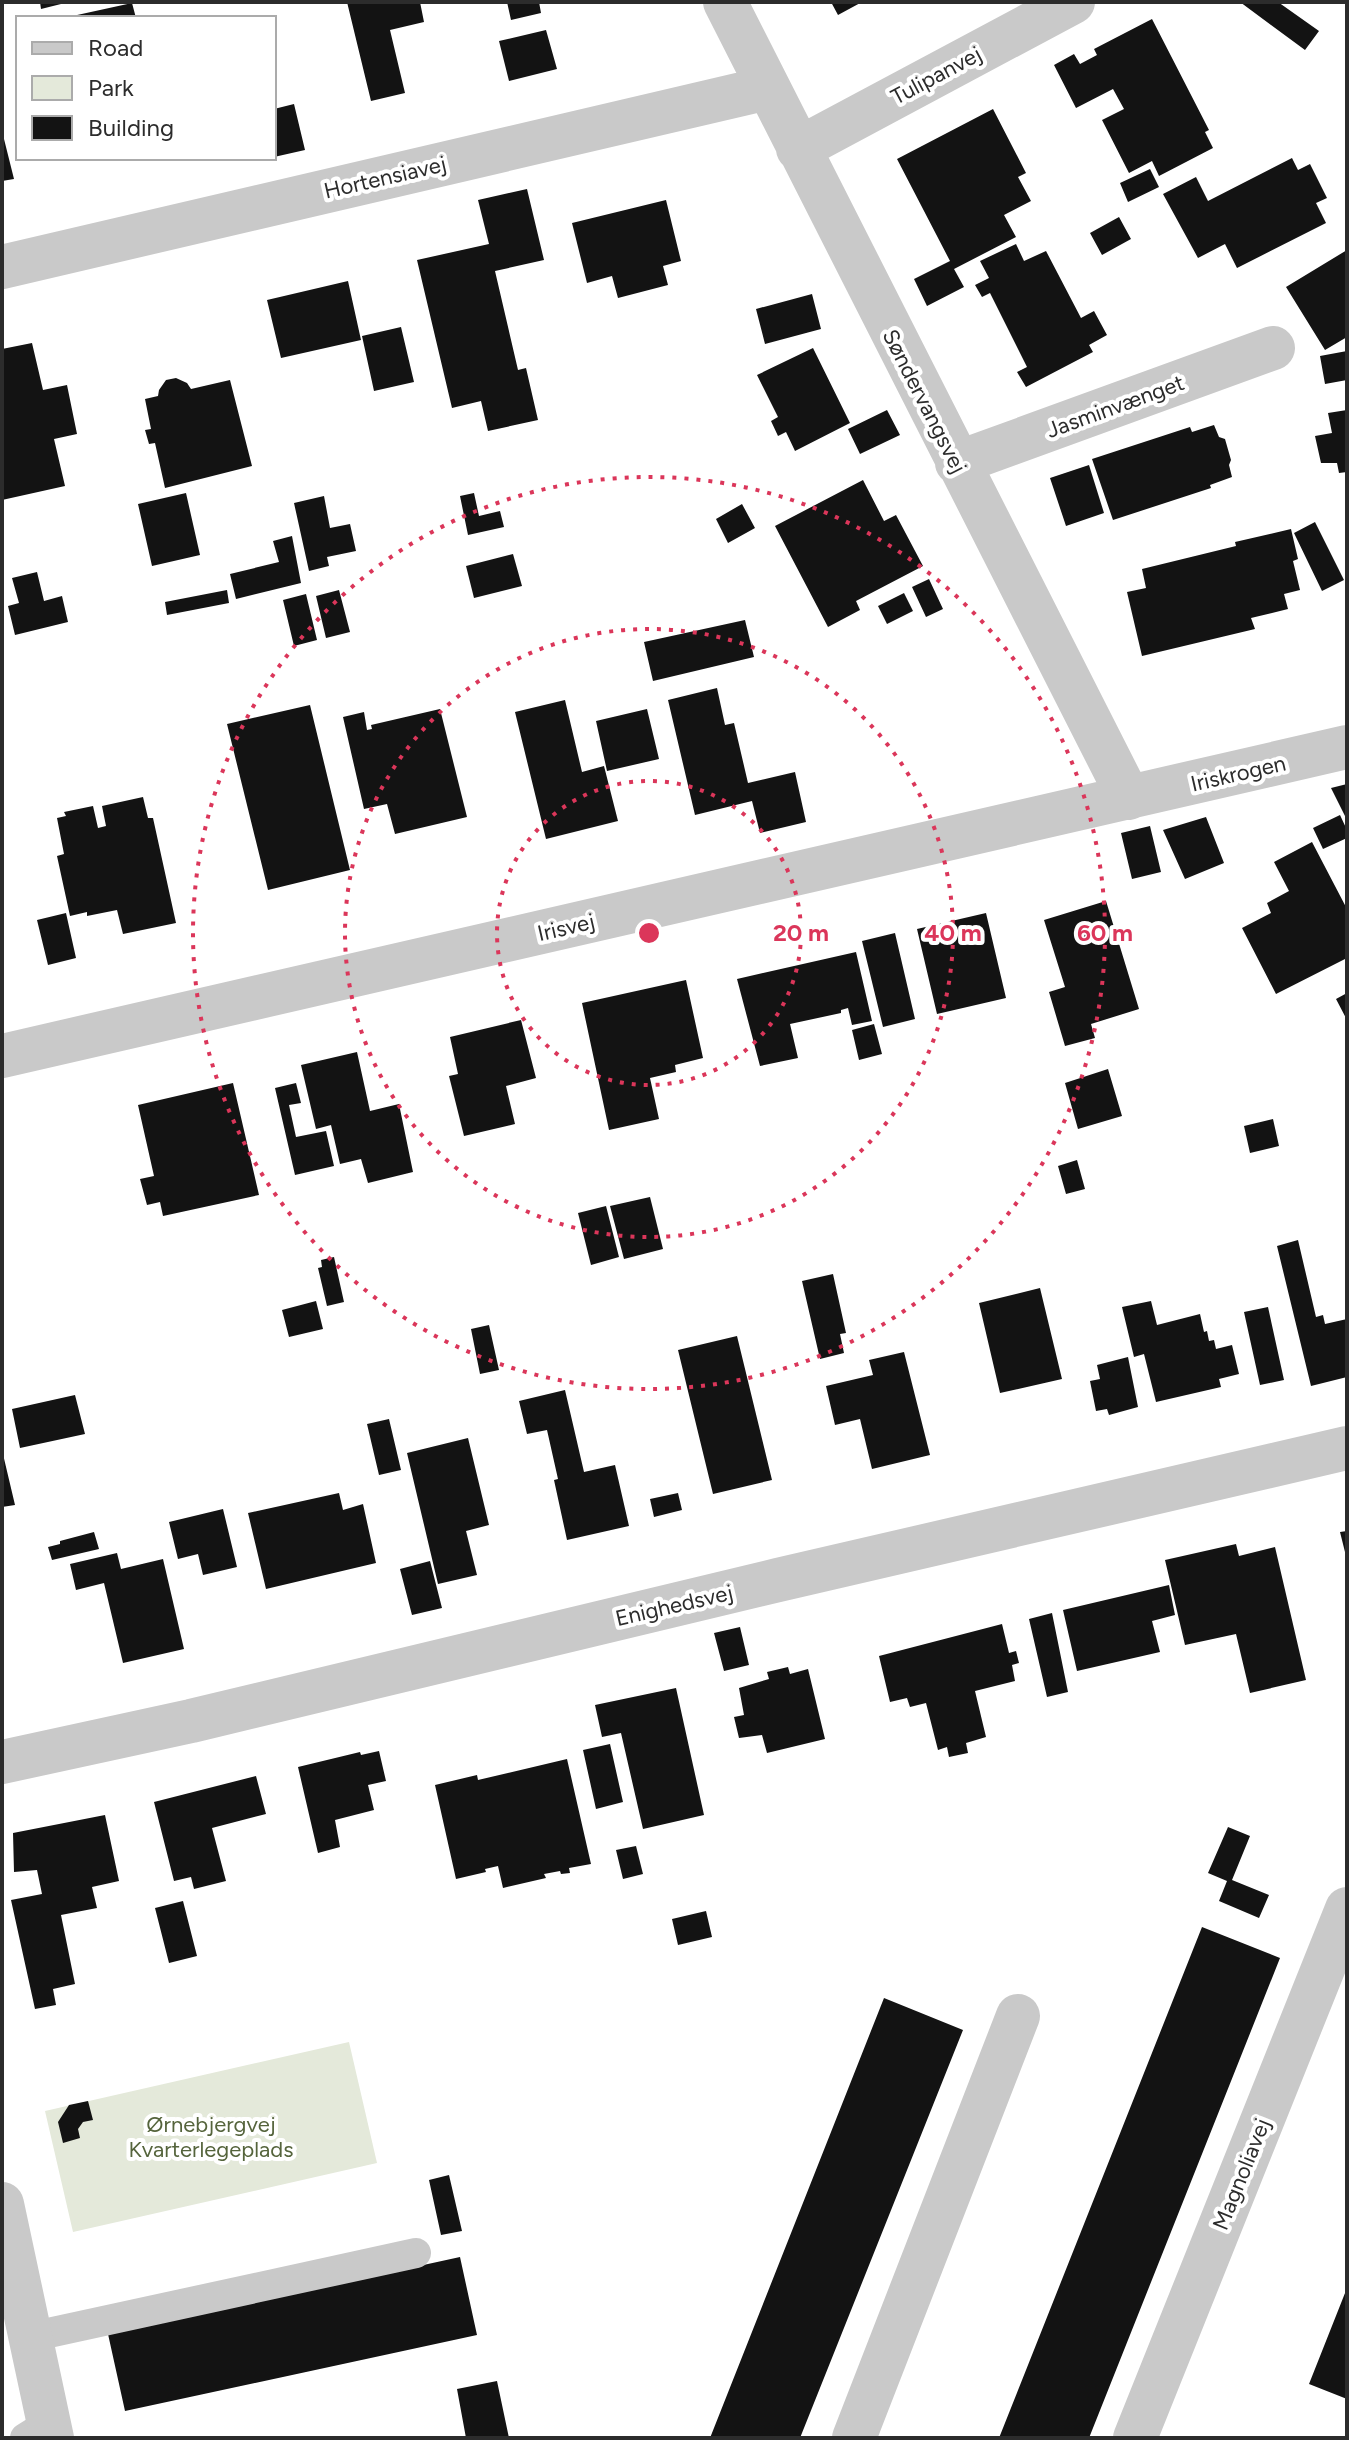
<svg xmlns="http://www.w3.org/2000/svg" width="1349" height="2440" viewBox="0 0 1349 2440" font-family="Figtree,sans-serif">
	<style>
		.green { fill: #e4e9da }
		.building { fill: #131313 }
		.lines { fill: none; stroke-linecap: round; stroke-linejoin: round }
		.service { stroke: #c9c9c9; stroke-width: 30 }
		.minor { stroke: #c9c9c9; stroke-width: 44 }
		.ring { fill: none; stroke: #db365a; stroke-width: 4; stroke-dasharray: 4 8 }
		.labels { text-anchor: middle; stroke-width: 8; stroke-linejoin: round; paint-order: stroke }
		.street-label { font-size: 22px; fill: #2c2c2c; stroke: #fff }
		.park-label { font-size: 22px; fill: #55643c; stroke: #fff }
		.centre { fill: #db365a; stroke: #fff; stroke-width: 4 }
		.ring-label { font-size: 24px; text-anchor: middle; font-weight: bold; fill: #db365a; stroke: #fff; stroke-width: 8; stroke-linejoin: round; paint-order: stroke }
	</style>
	<rect width="100%" height="100%" fill="#fff"/>
	<path class="green" d="M349,2042L377,2163L73,2232L45,2111Z"/>
	<path class="building" d="M40,2H65V3L41,9Z
		M347,2H420L424,22L390,30L405,93L371,101Z
		M507,2H539L541,13L511,20Z
		M831,2H862L838,15Z
		M1240,2H1278L1319,31L1305,50Z
		M132,3L136,18H68V17Z
		M1152,19L1209,130L1205,132L1213,148L1159,176L1152,161L1129,173L1102,120L1124,109L1113,89L1076,108L1054,65L1074,54L1080,64L1097,55L1094,49Z
		M546,30L557,69L509,81L499,41Z
		M294,104L305,150L274,157V109Z
		M993,109L1026,173L1018,177L1031,201L1004,215L1016,237L954,269L964,287L927,306L914,279L950,261L897,159Z
		M2,131L14,179L2,181Z
		M1292,158L1298,170L1310,164L1327,198L1316,203L1326,223L1237,268L1225,244L1198,258L1163,194L1196,177L1208,201Z
		M1150,169L1159,187L1128,202L1120,183Z
		M527,189L544,260L495,271L518,370L526,368L538,420L488,431L481,401L452,408L417,260L489,244L478,200Z
		M666,200L681,261L663,266L668,285L618,298L612,276L587,283L572,223Z
		M1119,217L1131,239L1102,255L1090,233Z
		M1016,244L1024,261L1046,251L1081,318L1094,311L1107,335L1089,345L1093,352L1026,387L1017,372L1027,367L990,293L982,297L975,285L989,278L980,261Z
		M1347,250V337L1325,350L1286,287Z
		M348,281L361,340L281,358L267,300Z
		M812,294L821,329L765,344L756,309Z
		M401,327L414,382L374,391L362,336Z
		M32,343L43,390L67,385L77,434L54,439L65,486L2,500V349Z
		M813,348L850,423L795,451L786,432L778,436L771,421L778,417L757,375Z
		M1347,351V380L1325,384L1320,356Z
		M176,378L187,383L191,389L230,380L252,466L165,488L155,443L149,444L145,430L151,429L145,399L158,396L159,390L166,380Z
		M887,410L900,435L860,454L848,429Z
		M1347,410V472L1339,473L1337,463H1321L1315,436L1332,433L1328,413Z
		M1214,425L1219,437L1225,439L1231,460L1229,465L1232,477L1210,485L1211,488L1113,520L1092,459L1190,427L1192,432Z
		M1089,465L1104,513L1066,526L1050,478Z
		M863,480L884,521L896,515L923,566L856,601L860,610L828,627L775,526Z
		M186,493L200,555L152,566L138,504Z
		M474,493L479,516L500,511L504,527L468,535L460,496Z
		M324,496L330,528L350,524L356,551L327,557L329,566L309,571L294,503Z
		M742,504L755,528L728,543L716,519Z
		M1315,522L1344,580L1322,591L1294,533Z
		M1291,529L1298,559L1293,561L1300,590L1284,594L1288,609L1251,618L1255,629L1142,656L1127,592L1146,588L1142,569L1236,546L1235,542Z
		M292,536L301,583L236,599L230,574L279,562L273,541Z
		M513,554L522,586L474,598L466,566Z
		M37,572L44,601L62,596L68,622L15,635L8,606L19,603L12,578Z
		M929,579L943,609L926,617L912,587Z
		M227,590L229,603L167,615L165,602Z
		M339,590L350,632L326,638L316,596Z
		M904,593L913,611L887,624L878,606Z
		M306,594L317,640L294,646L283,600Z
		M745,620L754,657L653,681L644,642Z
		M717,688L725,725L734,723L748,783L795,772L806,822L760,833L752,801L695,815L668,700Z
		M565,700L582,772L604,766L618,821L546,839L515,712Z
		M310,705L350,870L268,890L227,724Z
		M440,709L467,817L395,834L387,804L364,809L343,717L364,712L367,730L372,729L371,725Z
		M647,709L659,759L607,771L596,721Z
		M1347,784V820L1331,788Z
		M143,797L148,818H153L176,923L123,934L117,910L87,916V912L70,916L57,856L64,854L57,818L66,816L64,812L93,806L98,828L106,826L102,806Z
		M1340,815L1347,830V838L1323,849L1313,828Z
		M1206,817L1224,863L1185,879L1163,830Z
		M1150,826L1161,872L1132,879L1121,833Z
		M1312,842L1347,909V958L1276,994L1242,928L1271,913L1267,903L1289,891L1274,862Z
		M1106,901L1139,1009L1091,1024L1095,1038L1065,1046L1049,992L1065,987L1044,920Z
		M66,913L76,958L48,965L37,920Z
		M986,913L1006,998L937,1014L917,929Z
		M895,933L915,1019L883,1027L862,941Z
		M856,952L872,1021L852,1025L848,1008L841,1010V1013L790,1024L798,1058L760,1066L737,979Z
		M686,980L703,1058L675,1065L676,1072L650,1078L659,1119L609,1130L582,1003Z
		M1347,993V1020L1336,999Z
		M521,1020L536,1078L506,1086L515,1124L464,1136L449,1076L458,1074L450,1037Z
		M874,1024L882,1054L859,1060L852,1030Z
		M357,1052L370,1111L399,1104L413,1172L368,1183L361,1159L340,1164L331,1125L316,1129L301,1065Z
		M1108,1069L1122,1116L1078,1129L1065,1083Z
		M233,1083L259,1195L163,1216L160,1202L147,1205L140,1179L154,1176L138,1105Z
		M296,1083L301,1103L289,1105L296,1137L326,1131L334,1166L295,1175L275,1088Z
		M1273,1119L1279,1146L1250,1153L1244,1126Z
		M1077,1160L1085,1189L1066,1194L1058,1166Z
		M650,1197L663,1249L624,1259L610,1206Z
		M606,1206L619,1257L591,1265L578,1213Z
		M1298,1240L1316,1317L1323,1315L1325,1324L1347,1319V1377L1311,1386L1277,1246Z
		M334,1257L344,1302L327,1306L318,1268L322,1267L321,1260Z
		M833,1274L846,1333L840,1334L844,1353L820,1359L802,1281Z
		M1040,1288L1062,1379L1000,1393L979,1303Z
		M316,1301L323,1329L289,1337L282,1310Z
		M1151,1301L1157,1325L1200,1314L1204,1332L1207,1331L1209,1341L1214,1340L1216,1349L1232,1345L1239,1374L1219,1379L1221,1387L1156,1402L1144,1354L1134,1357L1122,1307Z
		M1268,1307L1284,1380L1260,1385L1244,1312Z
		M489,1325L499,1370L480,1374L471,1329Z
		M737,1336L772,1480L713,1494L678,1350Z
		M904,1352L930,1455L872,1469L860,1419L835,1425L826,1386L873,1375L869,1360Z
		M1128,1357L1138,1407L1109,1415L1107,1409L1096,1411L1090,1381L1100,1379L1097,1365Z
		M565,1390L584,1472L615,1465L629,1526L567,1540L554,1480L558,1479L547,1430L527,1434L519,1401Z
		M75,1395L85,1434L20,1448L12,1409Z
		M389,1419L401,1470L379,1475L367,1424Z
		M468,1438L489,1525L466,1531L477,1575L438,1584L407,1453Z
		M2,1450L15,1505L2,1507Z
		M339,1493L343,1510L363,1504L376,1563L266,1589L248,1513Z
		M678,1493L682,1510L654,1517L650,1499Z
		M223,1509L237,1567L203,1575L198,1554L178,1559L169,1522Z
		M1347,1531V1556H1346L1340,1532Z
		M94,1532L99,1549L52,1560L48,1547L60,1544V1541Z
		M1236,1544L1239,1556L1275,1547L1306,1680L1250,1693L1236,1634L1185,1645L1165,1560Z
		M117,1553L121,1569L163,1559L184,1649L123,1663L104,1583L76,1590L70,1564Z
		M430,1561L442,1608L412,1615L400,1569Z
		M1169,1585L1175,1615L1152,1621L1160,1652L1077,1671L1063,1610Z
		M1052,1613L1068,1692L1047,1697L1029,1619Z
		M1002,1624L1009,1653L1016,1651L1019,1663L1012,1665L1015,1681L975,1691L986,1737L966,1743L968,1753L949,1757L947,1747L938,1750L926,1703L910,1707L907,1698L890,1702L879,1656Z
		M740,1627L749,1665L724,1671L714,1633Z
		M788,1667L790,1674L808,1669L825,1739L767,1753L762,1735L739,1738L734,1717L744,1715L739,1688L769,1679L767,1672Z
		M676,1688L704,1815L643,1829L621,1733L602,1737L595,1705Z
		M610,1744L623,1802L596,1809L583,1750Z
		M379,1751L386,1781L368,1785L374,1810L335,1820L340,1847L318,1853L298,1767L360,1752L361,1755Z
		M567,1759L591,1864L569,1868L570,1873L561,1874L560,1871L544,1874L546,1878L503,1888L498,1866L485,1869L486,1872L456,1879L435,1785L477,1775L478,1780Z
		M256,1776L266,1814L212,1828L226,1881L194,1889L191,1877L174,1881L154,1802Z
		M105,1815L119,1881L92,1887L97,1908L61,1915L75,1984L53,1989L56,2005L35,2009L11,1900L42,1894L37,1870L14,1872L13,1833Z
		M1228,1827L1250,1836L1232,1880L1269,1895L1259,1918L1219,1901L1227,1881L1208,1873Z
		M636,1846L643,1874L623,1879L616,1850Z
		M183,1901L197,1956L169,1963L155,1908Z
		M706,1911L712,1937L678,1945L672,1919Z
		M1202,1927L1280,1958L1089,2438H999Z
		M884,1998L963,2030L800,2438H710Z
		M88,2101L93,2120L83,2122L78,2129L80,2138L63,2143L58,2122L69,2105Z
		M449,2175L462,2231L441,2235L429,2180Z
		M460,2257L477,2335L125,2411L108,2334Z
		M1347,2288V2399L1309,2384Z
		M497,2381L509,2438H466L457,2389Z"/>
	<g class="lines">
		<path class="service" d="M30,2337L416,2253
			M25,2438L49,2423"/>
		<path class="minor" d="M725,2L1129,798
			M798,149L1073,2
			M2,267L768,88
			M957,463L1273,348
			M2,1056L1347,747
			M2,1762L191,1721L778,1580L1347,1448
			M2,2204L52,2438
			M854,2438L1018,2016
			M1135,2438L1347,1909"/>
	</g>
	<g class="ring">
		<circle cx="649" cy="933" r="152"/>
		<circle cx="649" cy="933" r="304"/>
		<circle cx="649" cy="933" r="456"/>
	</g>
	<g class="labels">
		<g class="street-label">
			<text transform="translate(936 75) rotate(-28)" y="8">Tulipanvej</text>
			<text transform="translate(385 177) rotate(-13)" y="8">Hortensiavej</text>
			<text transform="translate(925 401) rotate(63)" y="8">Søndervangsvej</text>
			<text transform="translate(1115 406) rotate(-20)" y="8">Jasminvænget</text>
			<text transform="translate(1238 773) rotate(-13)" y="8">Iriskrogen</text>
			<text transform="translate(566 927) rotate(-13)" y="8">Irisvej</text>
			<text transform="translate(674 1605) rotate(-13)" y="8">Enighedsvej</text>
			<text transform="translate(1241 2174) rotate(-68)" y="8">Magnoliavej</text>
		</g>
		<g class="park-label">
			<text x="211" y="2132">Ørnebjergvej<tspan x="211" dy="25">Kvarterlegeplads</tspan></text>
		</g>
	</g>
	<circle cx="649" cy="933" r="12" class="centre"/>
	<g class="ring-label">
		<text x="801" y="941">20 m</text>
		<text x="953" y="941">40 m</text>
		<text x="1105" y="941">60 m</text>
	</g>
	<rect width="1349" height="2440" fill="none" stroke="#2c2c2c" stroke-width="8"/>
	<rect x="16" y="16" width="260" height="144" fill="#ffffff" stroke="#ababab" stroke-width="2"/>
	<rect x="32" y="42" width="40" height="12" fill="#c9c9c9" stroke="#ababab" stroke-width="2"/>
	<text x="88" y="56" font-size="24" fill="#2c2c2c">Road</text>
	<rect x="32" y="76" width="40" height="24" fill="#e4e9da" stroke="#ababab" stroke-width="2"/>
	<text x="88" y="96" font-size="24" fill="#2c2c2c">Park</text>
	<rect x="32" y="116" width="40" height="24" fill="#131313" stroke="#ababab" stroke-width="2"/>
	<text x="88" y="136" font-size="24" fill="#2c2c2c">Building</text>
</svg>
